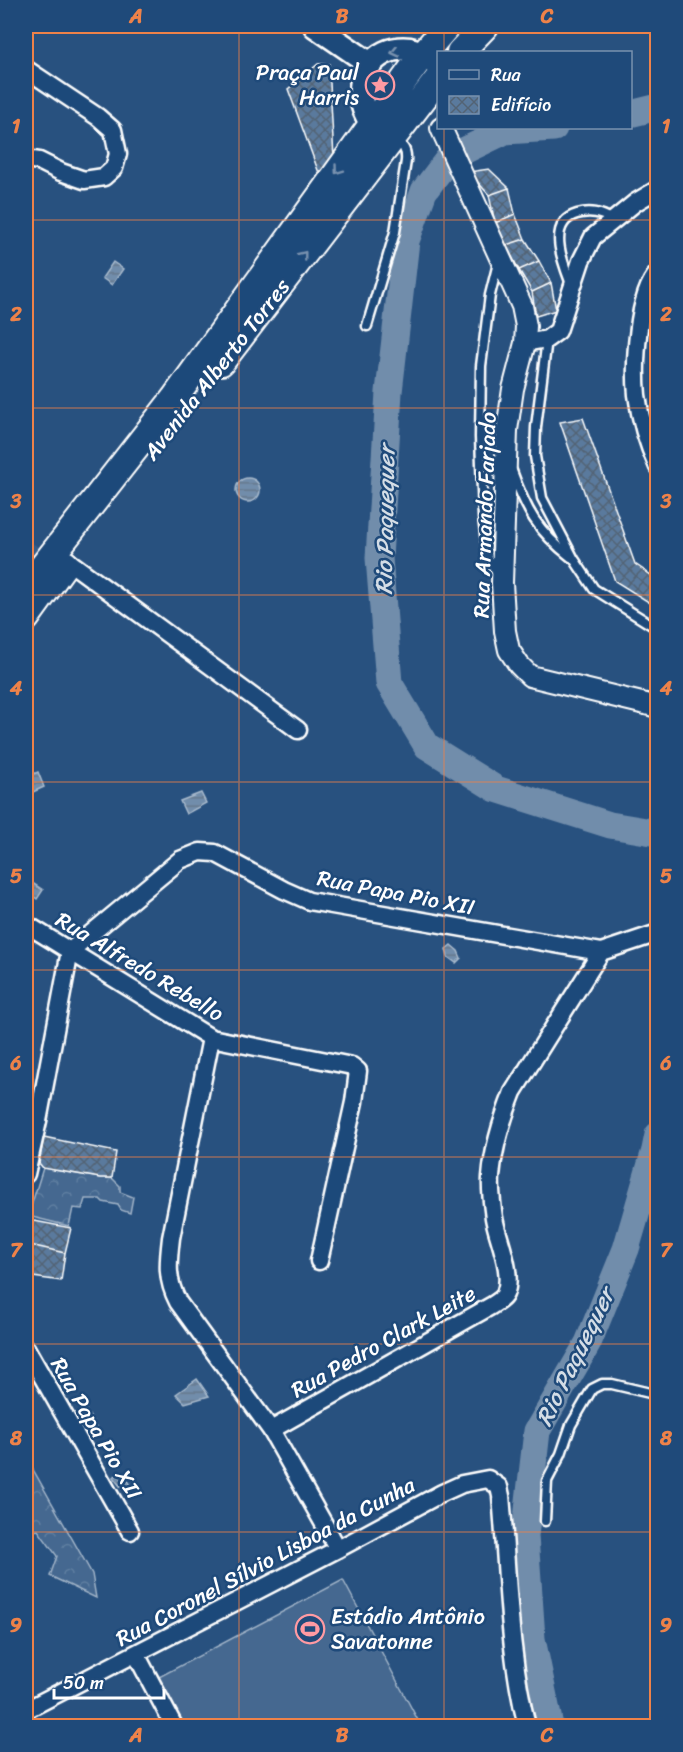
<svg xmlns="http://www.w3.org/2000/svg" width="683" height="1752" viewBox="0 0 683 1752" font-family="Sriracha,sans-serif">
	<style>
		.built { fill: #375d88 }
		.forest { fill: url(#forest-crowns); stroke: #a2b4c8; stroke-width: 1.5 }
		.pitch { fill: #446890; stroke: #a2b4c8; stroke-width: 1.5 }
		.water { fill: url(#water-rules); stroke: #aabbcd; stroke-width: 1.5 }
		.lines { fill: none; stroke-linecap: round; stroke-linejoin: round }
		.river { stroke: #718dab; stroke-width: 27 }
		.building { fill: url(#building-cross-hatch); stroke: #fff; stroke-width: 1.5 }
		.service-casing { stroke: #fff; stroke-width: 13 }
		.minor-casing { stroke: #fff; stroke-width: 21 }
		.tertiary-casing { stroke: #fff; stroke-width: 24 }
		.secondary-casing { stroke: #fff; stroke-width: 27 }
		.primary-casing { stroke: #fff; stroke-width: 30 }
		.service { stroke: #1f4a7a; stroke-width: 8 }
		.minor { stroke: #1f4a7a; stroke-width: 16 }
		.tertiary { stroke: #1f4a7a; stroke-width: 20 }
		.secondary { stroke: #1f4a7a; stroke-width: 22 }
		.primary { stroke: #1f4a7a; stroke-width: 26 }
		.oneway { stroke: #7992af }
		.grid { fill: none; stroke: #ee8249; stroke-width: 1.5; stroke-opacity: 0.55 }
		.labels { text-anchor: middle; stroke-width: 5; stroke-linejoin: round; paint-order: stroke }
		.poi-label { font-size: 22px; fill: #fff; stroke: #1f4a7a; text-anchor: end }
		.street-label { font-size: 22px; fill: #fff; stroke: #1f4a7a }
		.water-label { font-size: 24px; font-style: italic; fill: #d4dde6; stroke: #1f4a7a }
		.neatline { fill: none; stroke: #ee8249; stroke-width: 2 }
		.grid-label { font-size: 20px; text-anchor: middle; font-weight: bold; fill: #ee8249 }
	</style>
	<defs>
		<pattern id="forest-crowns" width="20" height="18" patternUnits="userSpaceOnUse" patternTransform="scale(1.5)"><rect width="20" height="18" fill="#446890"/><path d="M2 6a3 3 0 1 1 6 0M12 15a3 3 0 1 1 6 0" fill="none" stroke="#607fa1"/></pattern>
		<pattern id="water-rules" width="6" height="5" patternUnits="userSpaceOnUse" patternTransform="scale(1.5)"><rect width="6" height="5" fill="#718dab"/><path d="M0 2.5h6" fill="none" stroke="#64768a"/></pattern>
		<pattern id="building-cross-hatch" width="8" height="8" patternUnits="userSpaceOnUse" patternTransform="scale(1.5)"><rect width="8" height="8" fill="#5a7a9d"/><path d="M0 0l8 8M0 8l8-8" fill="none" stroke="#536374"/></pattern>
	</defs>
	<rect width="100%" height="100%" fill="#28517f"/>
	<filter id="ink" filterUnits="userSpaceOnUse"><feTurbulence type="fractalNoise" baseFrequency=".0167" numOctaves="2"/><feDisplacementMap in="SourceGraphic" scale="12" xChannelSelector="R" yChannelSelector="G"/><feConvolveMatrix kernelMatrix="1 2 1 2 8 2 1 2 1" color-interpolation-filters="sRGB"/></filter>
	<g filter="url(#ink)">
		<path class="built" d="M26,538L39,548L26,566Z"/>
		<path class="forest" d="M43,1168L100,1178H112L120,1186V1192L133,1197L130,1213L121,1210L118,1205L103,1202L100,1199H85L82,1209L73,1208L69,1226L28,1216Z
			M26,1457L92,1574L96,1598L50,1576L57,1556L38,1530L26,1533Z"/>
		<path class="pitch" d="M343,1580L421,1726H182L157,1678Z"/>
		<path class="water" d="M113,262L123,269L112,285L102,278Z
			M236 490a12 12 0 1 1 24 0a12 12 0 1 1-24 0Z
			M38,772L44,787L26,795V777Z
			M201,793L206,803L186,814L180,801Z
			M26,879L43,890L37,899L26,891Z
			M451,945L458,951L461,958L456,963L448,957L446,949Z
			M197,1379L209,1396L185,1403L176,1394Z
			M86,1410L98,1431L85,1435L74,1421Z
			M122,1472L131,1485L123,1490L113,1477Z"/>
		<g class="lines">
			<path class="river" d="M630,114L658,107
				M554,128L505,131L449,158L424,191L406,241L389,392L379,558L389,683L427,746L496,789L610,825L658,833
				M550,1726L532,1639L525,1536L537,1431L588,1343L626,1249L655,1150L658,1135"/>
		</g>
		<path class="building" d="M318,64H329L334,159L319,173L288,89Z
			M489,169L509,188L489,195L469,172Z
			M509,188L515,214L495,223L489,195Z
			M515,214L525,239L506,245L495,223Z
			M525,239L539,261L519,270L506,245Z
			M539,261L551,283L532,292L519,270Z
			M551,283L556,310L536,316L532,292Z
			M653,360H658V403L656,398Z
			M583,418L635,564L658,580V608L615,581L560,422Z
			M44,1137L116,1152L112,1178H100L43,1168L39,1163Z
			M29,1220L71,1228L65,1253L26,1244V1232Z
			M26,1244L65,1253L61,1281L26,1276Z"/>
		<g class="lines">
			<g class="service-casing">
				<path id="service" d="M571,284C563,263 546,223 577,214C591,210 601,213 613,220
					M367,326L395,232L406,161C407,149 403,146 394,139
					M547,339L536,427L535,456L542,498L574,559L594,589L658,629
					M512,471C526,510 537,531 571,557
					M498,575L488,559L483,518L480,437L481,366L490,295L498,263
					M545,1521L547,1481L561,1454L571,1425L592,1389L602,1384H612L658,1395"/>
			</g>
			<g class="minor-casing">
				<path id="minor" d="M26,69L98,117L113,130L118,154L114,168L104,177L84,180L61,172L39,161L26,159
					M658,273C637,294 634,366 637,395C640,419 648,445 658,467
					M525,343L547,339L558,331L581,261L593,237L636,202L658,189
					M68,561L298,730
					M26,924L211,1038L352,1066L358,1071L354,1102L319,1261
					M211,1038L171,1238C168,1263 166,1279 178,1302L271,1430L338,1549
					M26,1174L38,1121L70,951L180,860L200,852L215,853L284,890L309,901L601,952L658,933
					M26,1348L130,1531
					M271,1430L491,1306C496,1303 503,1299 505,1294C514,1273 498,1240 494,1218C492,1204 490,1190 491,1177C493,1150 503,1117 513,1092L601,952
					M136,1654L174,1726
					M26,1710L338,1549L442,1493L462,1484L488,1479L499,1487L501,1496C508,1573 508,1651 527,1726"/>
			</g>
			<g class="tertiary-casing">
				<path id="tertiary" d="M441,128L522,306L526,326L525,343L513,389L507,430L502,583L505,631L509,650L519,665L530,676L658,707"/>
			</g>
			<g class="secondary-casing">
				<path id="secondary" d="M315,26L369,63
					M385,132C379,127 371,123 367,116C349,83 372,44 410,49C421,51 430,60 438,66"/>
			</g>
			<g class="primary-casing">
				<path id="primary" d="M460,52L485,26
					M221,362L438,79
					M26,588L174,399L373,123L423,54L447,26
					M26,618L65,564"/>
			</g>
			<use href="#service" class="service"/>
			<use href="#minor" class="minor"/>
			<use href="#tertiary" class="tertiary"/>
			<use href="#secondary" class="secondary"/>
			<use href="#primary" class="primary"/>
		</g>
		<defs><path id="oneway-chevron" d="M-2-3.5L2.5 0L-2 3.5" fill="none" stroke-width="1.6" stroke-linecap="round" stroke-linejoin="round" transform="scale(1.5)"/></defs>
		<g class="oneway">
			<use href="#oneway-chevron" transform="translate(395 52) rotate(167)"/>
			<use href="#oneway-chevron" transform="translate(338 170) rotate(126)"/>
			<use href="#oneway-chevron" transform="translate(303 255) rotate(-52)"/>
		</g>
	</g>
	<path class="grid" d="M239,26V1726M444,26V52M444,128V1726M26,220H658M26,408H658M26,595H658M26,782H658M26,970H658M26,1157H658M26,1344H658M26,1532H658"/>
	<defs>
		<g id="sight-ring" transform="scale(1.5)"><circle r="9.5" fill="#1f4a7a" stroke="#ff9aa2" stroke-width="1.5"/><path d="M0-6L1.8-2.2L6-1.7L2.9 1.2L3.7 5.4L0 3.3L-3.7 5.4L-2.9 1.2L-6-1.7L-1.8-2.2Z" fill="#ff9aa2"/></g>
		<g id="stadium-ring" transform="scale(1.5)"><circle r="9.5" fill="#1f4a7a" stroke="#ff9aa2" stroke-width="1.5"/><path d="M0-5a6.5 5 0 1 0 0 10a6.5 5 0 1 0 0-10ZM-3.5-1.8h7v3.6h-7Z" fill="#ff9aa2"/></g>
	</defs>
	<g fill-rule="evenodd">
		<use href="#sight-ring" x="380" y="85"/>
		<use href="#stadium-ring" x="310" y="1629"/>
	</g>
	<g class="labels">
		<g class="poi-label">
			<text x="359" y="80">Praça Paul<tspan x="359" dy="25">Harris</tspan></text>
			<text x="331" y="1624" text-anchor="start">Estádio Antônio<tspan x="331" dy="25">Savatonne</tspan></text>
		</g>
		<g class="street-label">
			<text transform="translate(216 369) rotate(-52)" y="8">Avenida Alberto Torres</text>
			<text transform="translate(484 515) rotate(-88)" y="8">Rua Armando Farjado</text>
			<text transform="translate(396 892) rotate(11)" y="8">Rua Papa Pio XII</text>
			<text transform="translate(140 966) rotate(31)" y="8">Rua Alfredo Rebello</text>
			<text transform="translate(383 1341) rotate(-29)" y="8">Rua Pedro Clark Leite</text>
			<text transform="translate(97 1428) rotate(60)" y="8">Rua Papa Pio XII</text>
			<text transform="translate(265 1561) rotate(-28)" y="8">Rua Coronel Sílvio Lisboa da Cunha</text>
		</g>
		<g class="water-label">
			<text transform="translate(385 520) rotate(-89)" y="8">Rio Paquequer</text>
			<text transform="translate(575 1357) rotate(-64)" y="8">Rio Paquequer</text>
		</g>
	</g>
	<rect width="683" height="1752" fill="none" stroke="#1f4a7a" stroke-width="66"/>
	<rect x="437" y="51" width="195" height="78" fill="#1f4a7a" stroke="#7992af" stroke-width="1.5"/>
	<rect x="449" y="70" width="30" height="9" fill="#1f4a7a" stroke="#7992af" stroke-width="1.5"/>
	<text x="491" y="81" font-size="18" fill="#ffffff">Rua</text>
	<rect x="449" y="96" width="30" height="18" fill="url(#building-cross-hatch)" stroke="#7992af" stroke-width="1.5"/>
	<text x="491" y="111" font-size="18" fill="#ffffff">Edifício</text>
	<path d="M54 1689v9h110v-9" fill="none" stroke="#ffffff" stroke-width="3"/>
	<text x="63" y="1689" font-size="18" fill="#ffffff" stroke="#1f4a7a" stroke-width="4.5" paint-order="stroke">50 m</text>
	<rect x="33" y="33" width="617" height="1686" class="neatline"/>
	<g class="grid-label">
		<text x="136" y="23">A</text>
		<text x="342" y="23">B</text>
		<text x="547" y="23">C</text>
		<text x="16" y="133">1</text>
		<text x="666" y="133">1</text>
		<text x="16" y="321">2</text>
		<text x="666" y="321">2</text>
		<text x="16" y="508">3</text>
		<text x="666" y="508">3</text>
		<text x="16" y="695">4</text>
		<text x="666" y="695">4</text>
		<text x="16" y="883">5</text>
		<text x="666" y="883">5</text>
		<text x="16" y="1070">6</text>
		<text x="666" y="1070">6</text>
		<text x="16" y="1257">7</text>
		<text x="666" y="1257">7</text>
		<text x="16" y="1445">8</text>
		<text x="666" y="1445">8</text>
		<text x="16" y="1632">9</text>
		<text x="666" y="1632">9</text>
		<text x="136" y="1742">A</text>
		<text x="342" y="1742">B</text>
		<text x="547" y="1742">C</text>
	</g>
</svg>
